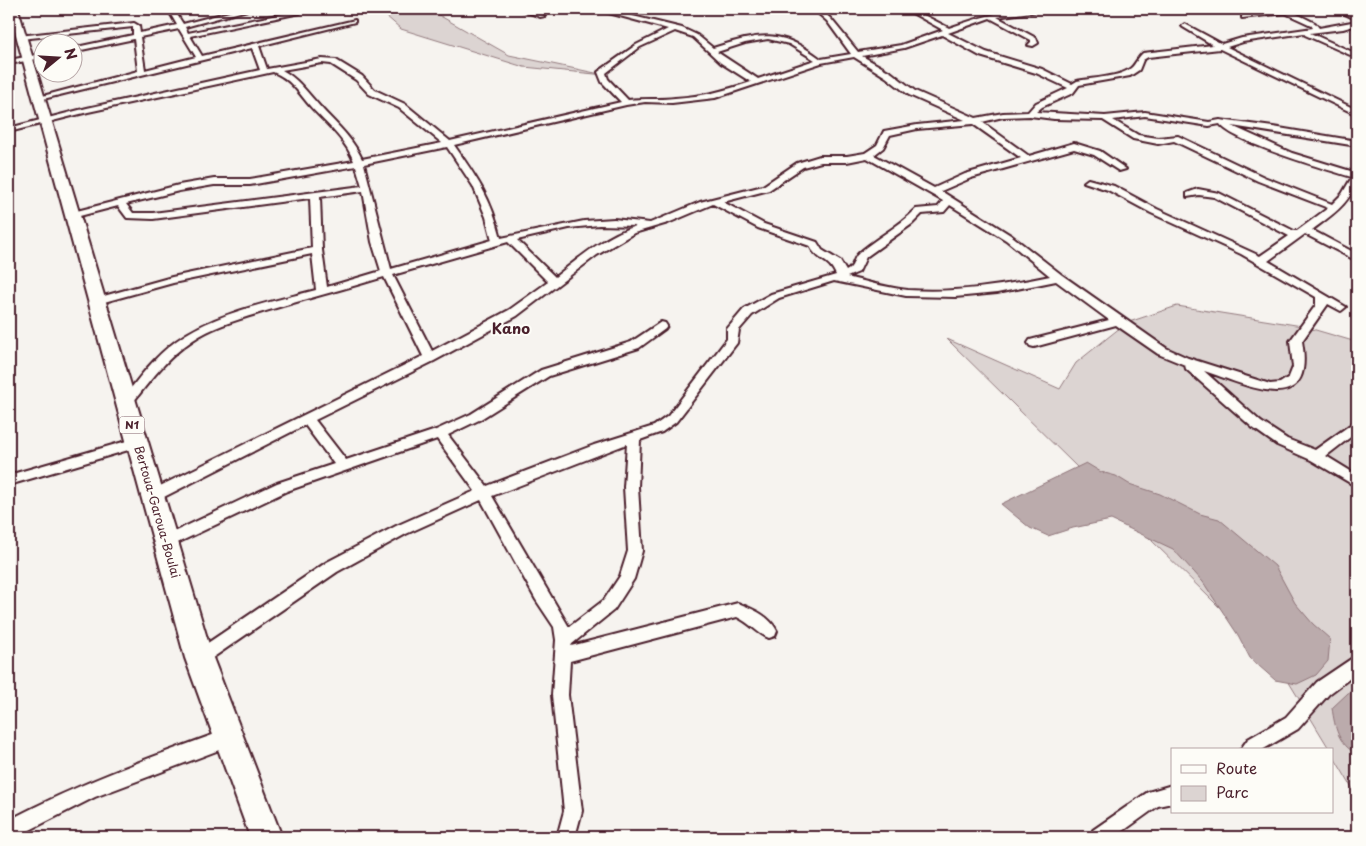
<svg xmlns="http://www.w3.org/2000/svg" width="1366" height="846" viewBox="0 0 1366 846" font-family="'Playpen Sans',sans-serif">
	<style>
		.green { fill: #dcd4d2; stroke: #937a7e }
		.water { fill: #bbabac; stroke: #8e7378 }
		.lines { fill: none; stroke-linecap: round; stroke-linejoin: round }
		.minor-casing { stroke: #4a1f2b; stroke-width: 4 }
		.trunk-casing { stroke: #4a1f2b; stroke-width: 4 }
		.minor { fill: #fdfcf7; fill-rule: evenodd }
		.trunk { fill: #fdfcf7; fill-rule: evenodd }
		.labels { text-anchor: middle; stroke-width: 4; stroke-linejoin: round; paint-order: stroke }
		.shield { fill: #fdfcf7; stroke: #806168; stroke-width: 1 }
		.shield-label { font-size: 11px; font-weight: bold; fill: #4a1f2b }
		.street-label { font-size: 12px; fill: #4a1f2b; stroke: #fdfcf7 }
		.quarter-label { font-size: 15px; font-weight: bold; fill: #4a1f2b; stroke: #fdfcf7 }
	</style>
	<rect width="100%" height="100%" fill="#f6f3ef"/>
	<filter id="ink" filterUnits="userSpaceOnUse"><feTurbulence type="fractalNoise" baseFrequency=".02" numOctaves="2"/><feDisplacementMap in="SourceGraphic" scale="10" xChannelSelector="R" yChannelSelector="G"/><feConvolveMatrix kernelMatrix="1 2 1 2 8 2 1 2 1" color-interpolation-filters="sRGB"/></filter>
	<g filter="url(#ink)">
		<path class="green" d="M378,9H428L509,55L605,75L524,67L401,29Z
			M1177,306L1302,326L1353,341L1357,346V796L1332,754V750H1330L1279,666L947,339L1060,389L1076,363L1126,323Z"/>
		<path class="water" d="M1086,463L1101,472L1116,476L1129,484L1160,494L1200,514L1219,519L1275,566L1295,603L1313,624L1330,639L1328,661L1316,675L1297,684L1275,680L1250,658L1238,635L1203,582L1173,549L1111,520L1073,528L1048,536L1030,528L1001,504Z
			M1357,688V754C1338,744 1335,728 1332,708L1348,693Z"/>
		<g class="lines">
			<g class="minor-casing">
				<path id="minor" d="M172,9H178L176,13L183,24L241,9H251L185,27L188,33L297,11L300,13L190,36L202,56L355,20V22L259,46L267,69L322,59L336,60L362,76L375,90L405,104L450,141L621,102L602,82L598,72L636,45L668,29L594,9H604L682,28L697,35L713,48C761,33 779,28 821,59L851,54L827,21L813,9H820L831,19L858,52L901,45L943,30L905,9H912L949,28C980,17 1008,9 1041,9L1038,11L997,17L1036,38L1038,43L1033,46L1028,45L1031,42V40L990,18L948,33L986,52L1042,69L1072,84L1077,81C1091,78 1121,77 1131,68C1136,64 1137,58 1143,53L1213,45L1183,27L1182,26L1185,24L1222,44L1242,38L1313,28L1311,25L1285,13L1242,18V16L1244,15L1288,9H1303L1293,12L1315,23L1319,28L1357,21V25L1343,29L1310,33L1357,54V58L1305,35L1304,33L1243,42L1227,47L1357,110V115L1220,49L1148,57L1143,60L1139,70L1130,76L1079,85L1073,93L1042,107L1036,112L1105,116L1145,112L1209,122L1220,120L1273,127L1357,141V146L1232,126L1292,153L1357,173C1357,199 1331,216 1312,230L1357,254V261L1305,234L1268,261L1346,307L1341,311L1328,304L1302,341C1316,421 1245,384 1204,371L1261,422L1287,439L1315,450L1353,423L1357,421V432L1326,456L1357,475V487L1311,460L1277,445L1253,428L1186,369L1185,365L1158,354L1116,325L1034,347L1030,346L1028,343L1030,340L1109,320L1056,281L997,293L955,297L906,296L834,281L779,298L752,315L739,330L737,343L676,422L662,432L640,440L638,487L642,551L634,579L614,610L572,644L571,646L738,603C753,609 770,616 777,631L775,636L769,638C758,634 750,623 737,617L570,661L568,695L582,811L575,837H557L564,811L552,695L556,640L554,627L536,600L481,500L406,534L337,572L205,663L199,666L193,663L191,658L193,653L327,562L396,526L475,491L437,439L287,491L171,546L166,548L161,546L159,542L161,538L277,483L334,464L305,425L158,500L153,502L148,500L146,496L148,492L423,356L384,277C341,290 298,301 256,314C234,321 212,327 193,340C167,357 149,382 130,406H122L120,403L122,400C138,379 154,357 176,341C214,313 271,302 316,290L312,254L173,283L97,304L93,303L92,301L93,299L172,277L312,248L310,198L153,219L127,218L118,206L72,218L69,217V213L179,185L214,179H250L354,161C343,136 328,126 310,106C299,93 290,78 273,72L88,112L9,132V128L87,108L260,70L252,48L39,100L35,98L138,71L134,39L72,52V48L133,35V27L21,39L18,37L19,36L134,23L139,26L140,33L177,25L170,13ZM179,29L196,57L145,70L140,37ZM675,31L693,37L721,63L751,82C723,91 704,96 675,98C659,100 644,98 628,100L608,79L606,73L640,47ZM942,35L980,56L1036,73L1068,88L1036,103L1028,112L1003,113L976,118L915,91L892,73L862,56L904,48ZM768,39L789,44L815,60L758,79L717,52L745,43ZM854,57L886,77L909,95L965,120L917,125L884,131L877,145L865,153L847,156H820L797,163L763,186L700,202L650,223L614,219L584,221L501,238C491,198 477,178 454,145L626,105L645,102L672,103L715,98L821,63ZM322,63L331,64L356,80L369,94L399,108L442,143L362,159C351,135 333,122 316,102C305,90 297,78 282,70ZM1030,116L1054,119L1103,120L1133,139L1158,144L1174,141L1258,181L1328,208L1297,231H1294L1219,193L1198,189L1187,193V197L1199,195L1214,197L1289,236L1260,256L1157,209L1114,186L1088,179L1084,182L1108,190L1151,213L1241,254L1316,297V305L1290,341L1293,367L1289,377L1280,383L1270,384L1188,358L1166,348L1062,275L1012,236L941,191L971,178L1074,149L1094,155L1119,171L1126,169L1100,151L1074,143L1029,156L982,122L1003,117ZM1145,116L1209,126L1220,124C1232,142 1328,170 1352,177L1342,194L1332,204L1264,177L1178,136L1158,138L1138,135L1113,120ZM973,124L1021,158L965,174L934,188L874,155L883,148L890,135L917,129ZM447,147L473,186L486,217L492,240L391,269L364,164ZM867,158L943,201L938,207L916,209C899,227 877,237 859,253C852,259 855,267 846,271L840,261L822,250L817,242L764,224L723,202L769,190L803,167L821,162H847ZM356,166L362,186L153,213H133L126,204L179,191L214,185H250ZM363,191L372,242L381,271L327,287L322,250L320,197ZM713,204L758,228L810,246C817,261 829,258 836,275L771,294L744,309L727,329V339L668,416L654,426L594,445L487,486L448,435L479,420L549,376L639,348L665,329L667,326L665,323L661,322L631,342L541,370L471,414L436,430L346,460L315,420L434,361L517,316L597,255L634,233L668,223ZM950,205L1006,240L1050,276C1002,286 956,293 908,290C888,288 867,282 847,277L859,272L866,257L912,224L922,214L944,212ZM599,225L636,226C606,235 579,258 555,277L517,240L569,228ZM508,242L548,282L509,310L432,351L393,275ZM627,444L624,487L628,551L620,576L604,600L569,627L492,496Z
					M519,9H527L545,16L540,17Z
					M1335,9H1343L1357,16V20Z
					M9,26L22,29L19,31L9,30Z
					M42,54V58L9,64V60Z
					M137,438L142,440L143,443L142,446L9,485V475Z
					M1357,655V673L1329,694L1298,729L1262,750H1240L1248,739L1286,717L1317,682Z
					M229,729L235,732L238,738L235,744L95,797L16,837H9V820C79,783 154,756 229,729Z
					M1172,785V803L1158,806L1115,837H1091L1093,830L1148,792Z"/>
			</g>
			<g class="trunk-casing">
				<path id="trunk" d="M9,9H18L213,658L282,837H250L185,658Z"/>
			</g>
			<use href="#minor" class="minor"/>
			<use href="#trunk" class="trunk"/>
		</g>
	</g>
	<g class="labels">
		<rect class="shield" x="119.5" y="416.5" width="25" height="17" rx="4"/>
		<g class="shield-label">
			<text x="132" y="429">N1</text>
		</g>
		<g class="street-label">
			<text transform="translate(157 512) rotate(74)" y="4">Bertoua-Garoua-Boulai</text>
		</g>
		<g class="quarter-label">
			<text x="511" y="334">Kano</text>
		</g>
	</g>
	<rect width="1366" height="846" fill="none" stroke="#fdfcf7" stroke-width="30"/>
	<rect x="15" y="15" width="1336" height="816" fill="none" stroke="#4a1f2b" stroke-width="2" filter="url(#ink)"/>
	<rect x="1171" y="748" width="162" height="65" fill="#fdfcf7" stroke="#b5a4a5"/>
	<rect x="1181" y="765" width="25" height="8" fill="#fdfcf7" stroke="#b5a4a5"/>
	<text x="1216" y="774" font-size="15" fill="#4a1f2b">Route</text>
	<rect x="1181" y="786" width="25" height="15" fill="#dcd4d2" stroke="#b5a4a5"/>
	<text x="1216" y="798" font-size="15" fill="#4a1f2b">Parc</text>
	<g transform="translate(58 58) rotate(72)"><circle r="24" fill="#fdfcf7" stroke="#b5a4a5"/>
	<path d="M0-4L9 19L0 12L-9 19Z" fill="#4a1f2b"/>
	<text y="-8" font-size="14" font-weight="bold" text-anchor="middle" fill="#4a1f2b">N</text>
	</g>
</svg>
